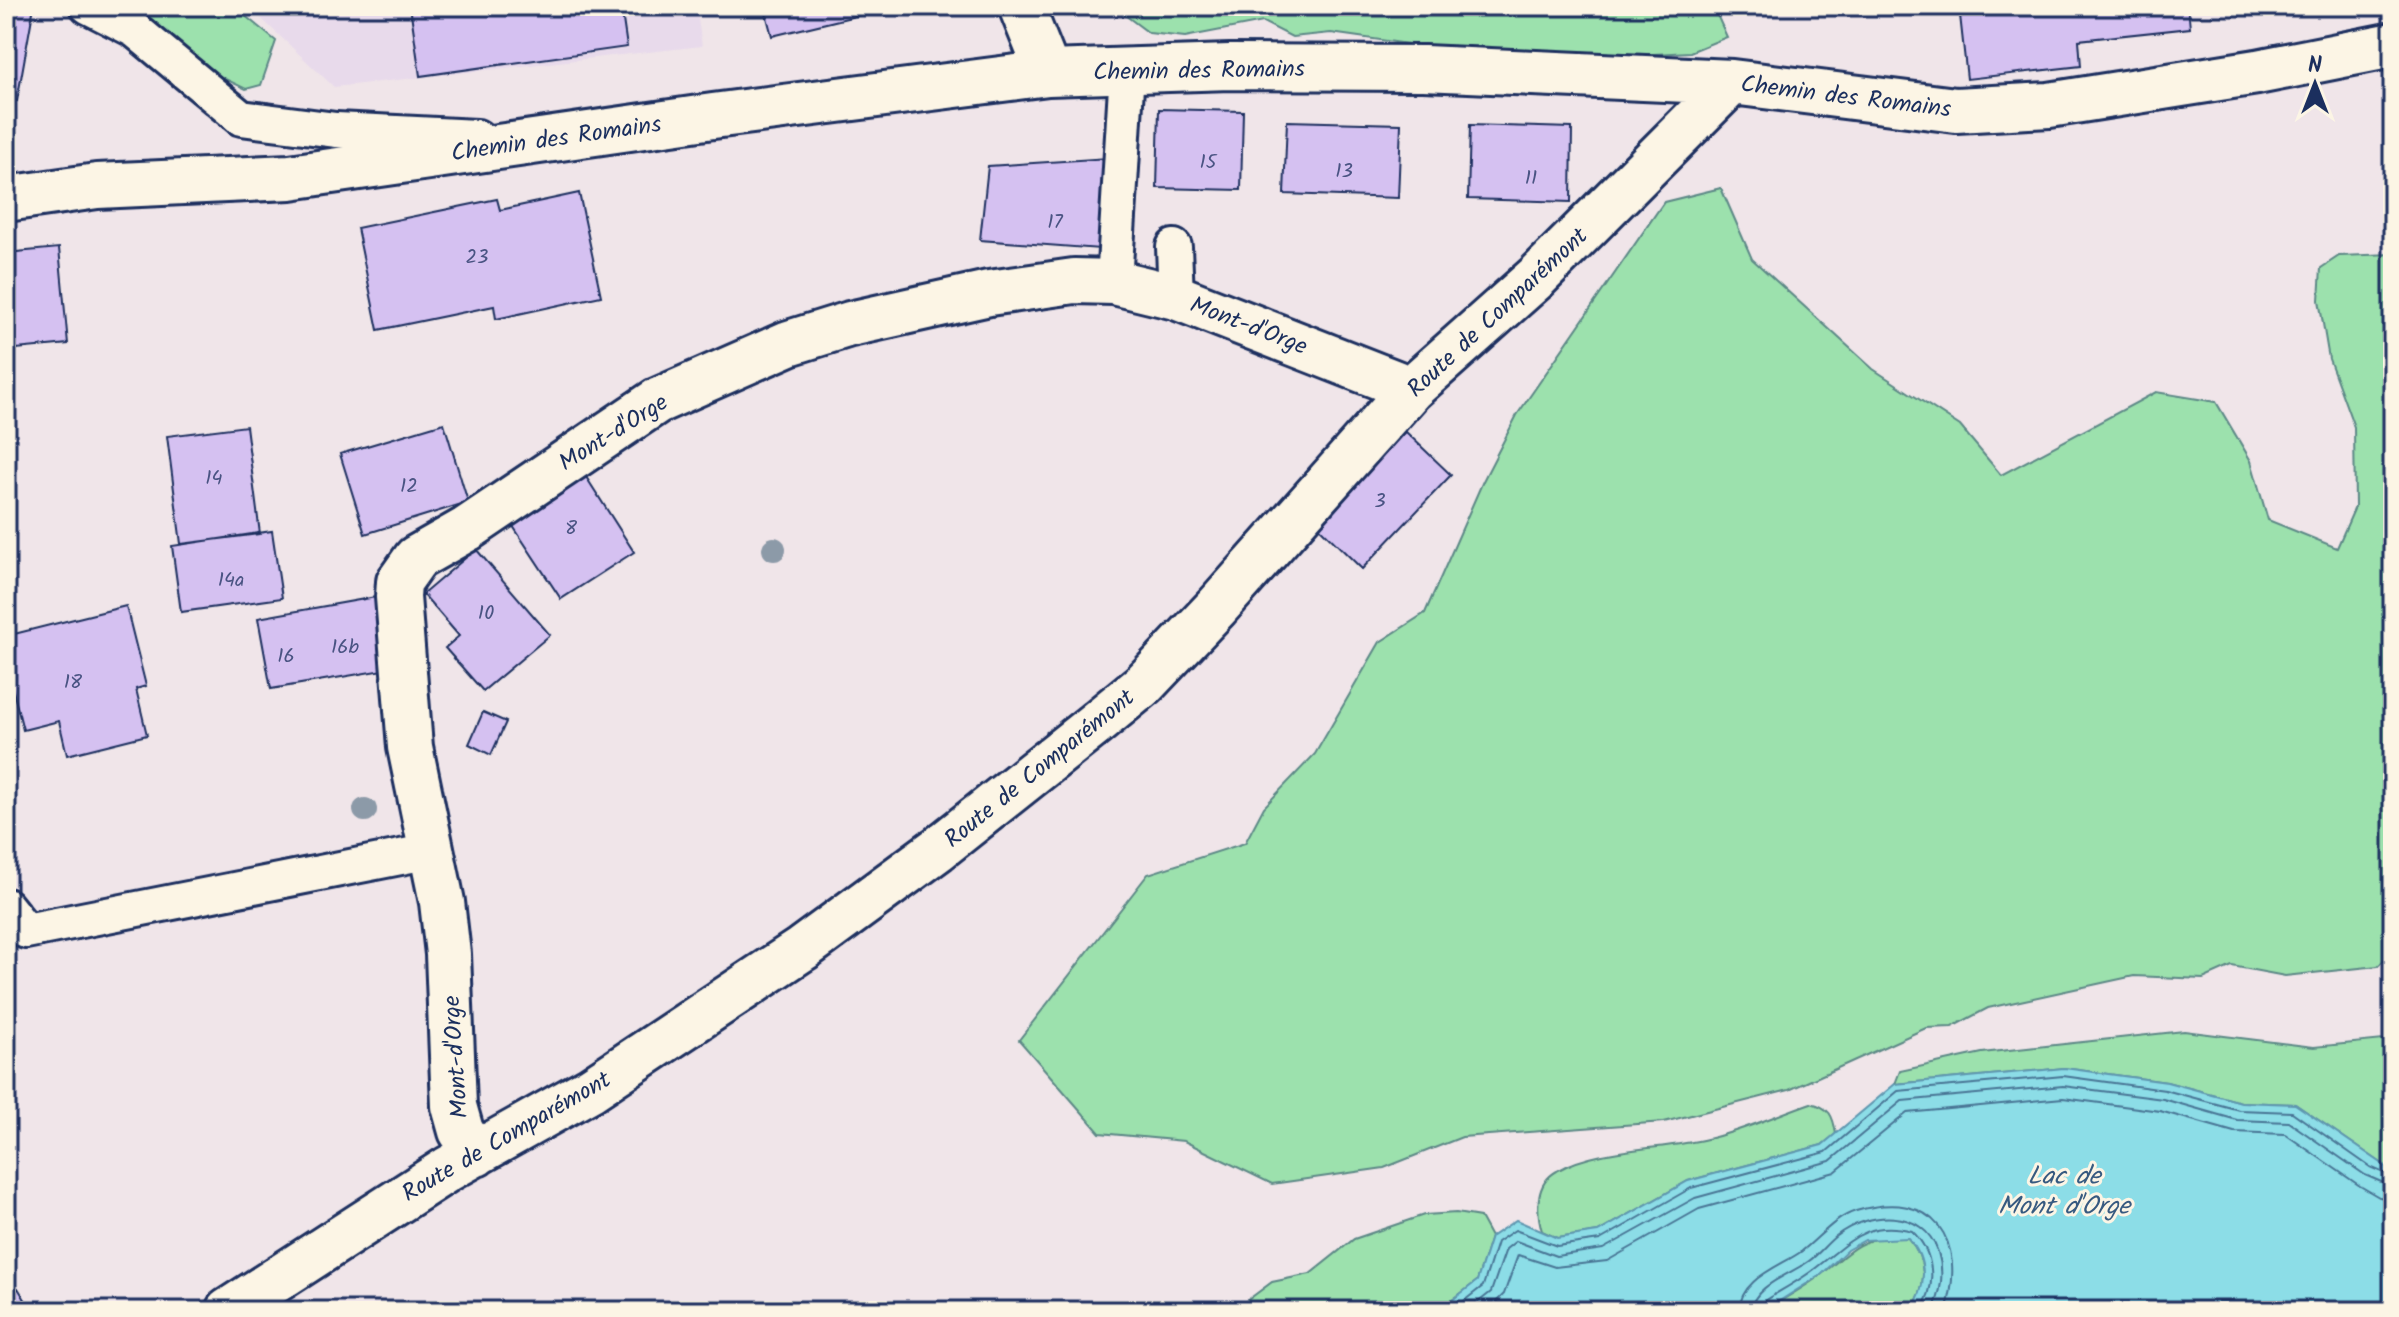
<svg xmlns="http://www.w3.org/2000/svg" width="2399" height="1317" viewBox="0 0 2399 1317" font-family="Kalam,sans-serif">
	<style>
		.built { fill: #e8daeb }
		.green { fill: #9ce1ad; stroke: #5c8886; stroke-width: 2 }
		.water { fill: #8cdde7; stroke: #5f97b0; stroke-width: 2 }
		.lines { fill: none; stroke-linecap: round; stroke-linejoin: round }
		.shore { stroke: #487595; stroke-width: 2 }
		.building { fill: #d5c1f1; stroke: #1b2f5e; stroke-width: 2 }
		.lane-casing { stroke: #1b2f5e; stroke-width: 40 }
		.street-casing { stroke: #1b2f5e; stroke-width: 50 }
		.lane { stroke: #fcf5e5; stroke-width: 34 }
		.street { stroke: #fcf5e5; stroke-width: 44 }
		.tree { fill: #8c9aa8 }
		.labels { text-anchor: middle; stroke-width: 6; stroke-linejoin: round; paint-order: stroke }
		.number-label { font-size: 20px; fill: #4a5483 }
		.street-label { font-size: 24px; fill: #1b2f5e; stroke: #fcf5e5 }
		.water-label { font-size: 26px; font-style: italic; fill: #375a80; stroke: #fcf5e5 }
	</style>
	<rect width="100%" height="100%" fill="#f0e5e9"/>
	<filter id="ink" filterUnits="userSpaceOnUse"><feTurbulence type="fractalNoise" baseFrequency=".0125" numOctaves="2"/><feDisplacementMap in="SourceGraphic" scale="16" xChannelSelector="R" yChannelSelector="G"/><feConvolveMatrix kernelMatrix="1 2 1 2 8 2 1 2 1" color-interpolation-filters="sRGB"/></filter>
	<g filter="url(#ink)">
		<path class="built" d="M248,6H696L702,46L334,87Z"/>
		<path class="green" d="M128,6H233L276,41L261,85L246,89L202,68L156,25Z
			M1113,6H1713L1727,37L1690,52L1563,59L1465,52L1331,33L1292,37L1263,22L1185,37L1149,33Z
			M1721,188L1752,259L1873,369L1960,426L2001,475L2156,392L2216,402L2251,461L2268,520L2337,548L2355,507L2354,427L2329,359L2319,300L2321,268L2339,256L2393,254V951L2378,966L2285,976L2232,966L2203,979L2134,976L1988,1008L1952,1027L1926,1028L1789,1090L1664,1122L1462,1137L1384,1168L1272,1184L1184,1141L1100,1133L1019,1040L1148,874L1245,843L1264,807L1315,754L1380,642L1425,613L1483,481L1517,415L1664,202Z
			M2184,1031L2314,1047L2393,1039V1171L2295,1104L2241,1102L2167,1082L2064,1068L1895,1084L1900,1071L1982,1053Z
			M1811,1103C1830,1108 1833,1115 1836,1134L1822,1145L1688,1181L1598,1232L1557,1238L1542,1231C1536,1211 1535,1183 1557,1171C1595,1148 1663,1150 1707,1139C1743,1131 1776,1115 1811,1103Z
			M1456,1213L1480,1217L1491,1237L1477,1281L1438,1311H1233L1272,1282L1310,1274L1354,1239L1424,1215Z
			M1891,1236L1908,1238C1928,1260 1927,1287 1911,1311H1764C1783,1299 1804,1288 1822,1274C1849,1253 1854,1241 1891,1236Z"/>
		<path class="water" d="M2064,1068L2167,1082L2241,1102L2295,1104L2393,1171V1311H1911C1927,1287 1928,1260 1908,1238L1865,1240L1847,1250L1822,1274L1764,1311H1438L1477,1281L1491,1237L1516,1220L1557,1238L1598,1232L1688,1181L1822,1145L1895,1084Z"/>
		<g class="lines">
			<path class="shore" d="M1451,1311L1483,1286L1497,1242L1515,1230L1557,1246L1600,1240L1691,1188L1826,1152L1898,1091L2063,1076L2165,1090L2239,1110L2292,1112L2370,1167L2393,1177
				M1467,1311L1491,1292L1506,1249L1516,1241L1556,1256L1603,1249L1695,1198L1830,1161L1902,1101L2063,1086L2163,1099L2237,1120L2289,1122L2365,1175L2393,1187
				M1487,1311L1504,1294L1518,1255L1555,1267L1607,1261L1699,1209L1835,1172L1907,1113L2063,1098L2160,1111L2234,1132L2285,1134L2360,1186L2379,1197L2393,1199
				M1739,1311C1740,1278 1780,1267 1802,1251C1820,1237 1834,1218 1856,1211C1935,1187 1967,1241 1946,1311
				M1751,1311C1752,1286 1791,1274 1809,1261C1819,1254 1826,1244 1836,1236C1868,1211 1923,1207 1938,1252C1944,1271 1942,1293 1932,1311
				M1761,1311L1764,1301C1781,1290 1801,1280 1817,1267C1850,1242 1866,1219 1912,1231C1934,1252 1938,1285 1920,1311"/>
		</g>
		<path class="building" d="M6,6H34L17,101L6,99Z
			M410,6H621L627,47L420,76Z
			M764,6H897L772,36Z
			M1959,6H2188L2190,28L2079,40L2081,66L1967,79Z
			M1159,109L1243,111L1241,190L1157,188Z
			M1287,121L1401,124L1398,198L1284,194Z
			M1470,125L1572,128L1571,202L1468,199Z
			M1108,158L1100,249L980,240L988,166Z
			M579,193L601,296L496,319L494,306L378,330L357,228L497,199L500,210Z
			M59,248L68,344L6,350V253Z
			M444,423L468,502L365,534L340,454Z
			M246,426L260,534L181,544L167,436Z
			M1405,431L1451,475L1362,569L1316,524Z
			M581,469L634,552L561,599L507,517Z
			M272,531L282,598L181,612L172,546Z
			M476,549L550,635L483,691L445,648L459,636L423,594Z
			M376,597L389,669L271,689L258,618Z
			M126,606L146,686L136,689L147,735L67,755L59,721L23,730L6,663V636Z
			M483,712L506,722L491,755L469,744Z
			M18,1288L32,1311H6V1295Z"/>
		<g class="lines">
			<g class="lane-casing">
				<path id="lane" d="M88,6L135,30L241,118L336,130L477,137
					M1174,247L1176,297
					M1114,282L1127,70
					M6,906L26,931L431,851"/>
			</g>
			<g class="street-casing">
				<path id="street" d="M1021,6L1048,73
					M6,199L97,186L290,177L713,116L1048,73L1230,67L1424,68L1732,82L1956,110L2049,105L2257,72L2393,45
					M476,1154L461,1131L454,1106L448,954L442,902L410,747L398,597L399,582L416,558L467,529L657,401L789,343L850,324L989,293L1074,281L1114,282L1176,297L1411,389
					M228,1311L448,1169L591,1089L802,949L938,849L1094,725L1144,684L1217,607L1411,389L1537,277L1732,82"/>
			</g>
			<use href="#lane" class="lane"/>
			<use href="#street" class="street"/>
		</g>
		<g class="tree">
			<circle cx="774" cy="549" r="12"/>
			<circle cx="365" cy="810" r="12"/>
		</g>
	</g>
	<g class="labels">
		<g class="number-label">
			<text x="1208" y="168">15</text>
			<text x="1344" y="177">13</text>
			<text x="1531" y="184">11</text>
			<text x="1055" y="228">17</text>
			<text x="477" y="263">23</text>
			<text x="214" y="484">14</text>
			<text x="409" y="492">12</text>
			<text x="1380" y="507">3</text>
			<text x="571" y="534">8</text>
			<text x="231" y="586">14a</text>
			<text x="486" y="619">10</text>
			<text x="345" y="653">16b</text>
			<text x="286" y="662">16</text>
			<text x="73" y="688">18</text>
		</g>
		<g class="street-label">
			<text transform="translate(1199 70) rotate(-1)" y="8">Chemin des Romains</text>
			<text transform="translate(1846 96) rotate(7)" y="8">Chemin des Romains</text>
			<text transform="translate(556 138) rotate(-8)" y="8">Chemin des Romains</text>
			<text transform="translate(1497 312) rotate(-43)" y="8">Route de Comparémont</text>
			<text transform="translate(1249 325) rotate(21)" y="8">Mont-d'Orge</text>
			<text transform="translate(613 432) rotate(-32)" y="8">Mont-d'Orge</text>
			<text transform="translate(1039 768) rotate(-39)" y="8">Route de Comparémont</text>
			<text transform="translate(455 1057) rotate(-94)" y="8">Mont-d'Orge</text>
			<text transform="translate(506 1136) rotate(-30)" y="8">Route de Comparémont</text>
		</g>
		<g class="water-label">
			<text x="2064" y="1184">Lac de<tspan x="2064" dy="30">Mont d'Orge</tspan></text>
		</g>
	</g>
	<rect width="2399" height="1317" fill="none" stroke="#fcf5e5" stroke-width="32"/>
	<rect x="16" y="16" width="2367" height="1285" fill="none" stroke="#1b2f5e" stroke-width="3" filter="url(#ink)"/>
	<g transform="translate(2315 84)" stroke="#fcf5e5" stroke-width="6" paint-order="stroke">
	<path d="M0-6L14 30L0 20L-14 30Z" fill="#1b2f5e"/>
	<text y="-12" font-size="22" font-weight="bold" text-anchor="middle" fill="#1b2f5e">N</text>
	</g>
</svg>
